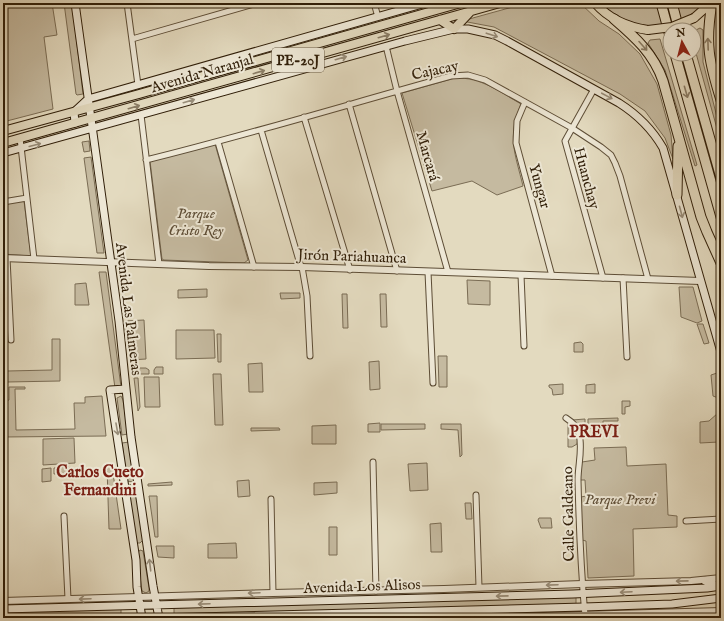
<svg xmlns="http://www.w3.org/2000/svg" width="724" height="621" viewBox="0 0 724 621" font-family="'IM FELL English',serif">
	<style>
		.green { fill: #c5baa0; stroke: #7a6c54 }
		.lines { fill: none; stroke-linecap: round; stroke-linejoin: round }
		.minor-casing { stroke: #5d4d36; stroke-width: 7 }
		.tertiary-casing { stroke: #5d4d36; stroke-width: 8 }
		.secondary-casing { stroke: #301e08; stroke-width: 9 }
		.trunk-casing { stroke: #301e08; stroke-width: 10 }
		.motorway-casing { stroke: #301e08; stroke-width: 11 }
		.minor { stroke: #ede7d5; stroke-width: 5 }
		.tertiary { stroke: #ede7d5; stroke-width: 6 }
		.secondary { stroke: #ede7d5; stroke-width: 7 }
		.trunk { stroke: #e3dabf; stroke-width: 8 }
		.motorway { stroke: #e3dabf; stroke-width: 9 }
		.trunk-bridge-casing { stroke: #301e08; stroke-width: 10; stroke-linecap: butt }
		.trunk-bridge { stroke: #e3dabf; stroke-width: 8 }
		.oneway { stroke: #988d79 }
		.oneway2 { stroke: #8a7c64 }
		.labels { text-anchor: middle; stroke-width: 4; stroke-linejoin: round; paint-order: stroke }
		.shield { fill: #ede7d5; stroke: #695a46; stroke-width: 1 }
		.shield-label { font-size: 14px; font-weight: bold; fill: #301e08 }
		.street-label { font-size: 15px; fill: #301e08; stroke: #ede7d5 }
		.park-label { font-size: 15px; font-style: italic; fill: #5d4d36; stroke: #ede7d5 }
		.neighbourhood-label { font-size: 16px; font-weight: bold; fill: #7a1f14; stroke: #ede7d5 }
	</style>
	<rect width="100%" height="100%" fill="#e3dabf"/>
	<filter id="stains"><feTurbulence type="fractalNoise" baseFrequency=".005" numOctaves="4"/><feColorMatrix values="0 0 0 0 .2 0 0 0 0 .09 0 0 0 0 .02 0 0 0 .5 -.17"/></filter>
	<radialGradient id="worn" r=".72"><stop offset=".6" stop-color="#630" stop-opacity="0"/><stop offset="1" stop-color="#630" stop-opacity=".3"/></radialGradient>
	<path class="green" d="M3,3H52L57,35L44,37L53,109L3,122Z
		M64,3H72L83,94L77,95L76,94Z
		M527,3H580L599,21L619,34L640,54L657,84L671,135L673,159L665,138L645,111L620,94L494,27L462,21Z
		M602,3H704C679,34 627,33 602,3Z
		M700,28L703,30V62L721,133V143L694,46V31Z
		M660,39L697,165L695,166L665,70L648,43L650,40Z
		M455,78C481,77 500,92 521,104C507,138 515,153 523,186L497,195L472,181L432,191L402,93Z
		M89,141L90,151L84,152L82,142Z
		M215,144L248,260L244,263L164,260L162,259L150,161Z
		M91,157L104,253H97L84,158Z
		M24,201L31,256L3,254V204Z
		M99,272H106L121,387L115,388Z
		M467,280L490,281V305L468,304Z
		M86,283L89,305H75V284Z
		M679,287H693L702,321L697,323L681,317Z
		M207,289V297L178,298V290Z
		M300,293V298L281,299L280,293Z
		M342,294H347L348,328H343Z
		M380,294H386L387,327H381Z
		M144,320L146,359L130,360L125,321Z
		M697,324H703L709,343L704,344Z
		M176,330H214L215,358L176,359Z
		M217,334H221V362H218Z
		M52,339H60V381L7,382V371L52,370Z
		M581,342L583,344V352H574V343Z
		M438,356H447V387H439Z
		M379,361L380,389L370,390L369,362Z
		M262,363L263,392H249L248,364Z
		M156,367H163V374H154V370Z
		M132,368H146L149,370V374H133Z
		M717,373L721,390V399L713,396L711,375Z
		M221,374L223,425H215L213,374Z
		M144,377H159L160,407H145Z
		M134,378H138L140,407L138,411Z
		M563,384V394L553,395L552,389L549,387V385Z
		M595,384V393H586V385Z
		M9,387H25V389H15L16,430L75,429L74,403H85V397L102,396L106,436L3,437V431L7,430L6,401L9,400Z
		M121,396L123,400L128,434L122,435L117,398Z
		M622,401H630V406L625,407V414H622Z
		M718,413L719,442L700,443V422L709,421Z
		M618,418V421H603V428H588V419Z
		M585,419V436H581L572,420Z
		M380,423V432H368V424Z
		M381,424H425V429L381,430Z
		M441,424H461L462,455L460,457L458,430L441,429Z
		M568,424C575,428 579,436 577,444L572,447H568Z
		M336,425V444H312V426Z
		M251,428H279L280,430L251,431Z
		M74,438L75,463L43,465V439Z
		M129,442L134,481L133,482L127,481L122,443Z
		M626,447L627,466L666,464L668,515L677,516V527L633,529L634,576L588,578L586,541L582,540L581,497L586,496L585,480H580V468L582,462L595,460L594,448Z
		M427,463L428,490L410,491L408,464Z
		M112,466L121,529H109L107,467Z
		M69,467L70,473L54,474V468Z
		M51,468V481L42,482V469Z
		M249,480L250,496L238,497L237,481Z
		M172,482V485L148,486V484Z
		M337,482V493L314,495V483Z
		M135,484L143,540L140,543H137L136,541L128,485Z
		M149,496H157L158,537H155Z
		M465,503H471L472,519H466Z
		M539,518H551L552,528H541L538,520Z
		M441,523L442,552H431L430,524Z
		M329,527H337V555H329Z
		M236,543L237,558H208V544Z
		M156,546H174V558L158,557Z
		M140,550L143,551L149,588V591L146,593L142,591L137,554Z
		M576,597V604L174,615V608Z
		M121,609V616L3,618V612Z"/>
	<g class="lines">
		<g class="minor-casing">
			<path id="minor" d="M127,3L138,85
				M374,3L378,17
				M132,39L257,3
				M386,46L397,91L448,272
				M594,89L565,141L603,278
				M525,102L517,121L516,143L552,276
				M349,104L397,271
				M141,115L159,264
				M304,117L350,270
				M261,130L300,264L302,267L307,296L310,356
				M20,138L34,259
				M218,142L254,267
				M146,160C248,135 349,104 451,76L468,75L485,80L572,128L601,147L611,155L615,163L620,176L648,279
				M3,202L27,198
				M7,258L11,340
				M428,272L433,383
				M521,275L524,346
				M623,278L627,357
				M566,418C572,422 577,426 579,434C583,448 578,465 578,480C579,525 581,570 585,616
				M373,462L376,591
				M476,495L479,587
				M271,499L273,593
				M64,516L68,599
				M686,521L721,519"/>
		</g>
		<g class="tertiary-casing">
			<path id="tertiary" d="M3,258L209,266L302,267L700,281
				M3,601L273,593L444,589L582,584L691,581L721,578
				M474,618L721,611"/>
		</g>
		<g class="secondary-casing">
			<path id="secondary" d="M75,3L119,321L131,437L153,586L159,618
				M75,123L74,112L88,99L426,3
				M3,153L405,41L454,29H468L495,35L507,41L619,103C638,115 652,129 663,148L721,352
				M126,389L110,390L136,560L137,587L142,618
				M705,581L718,586
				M3,609L573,594L707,588L721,586
				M156,618L584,607L672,604L721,598"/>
		</g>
		<g class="trunk-casing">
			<path id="trunk" d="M595,3C609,19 627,27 648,30
				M694,18L711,3
				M440,20L454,29L470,12
				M3,131L139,94L461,3
				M3,143L500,3"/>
		</g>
		<g class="motorway-casing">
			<path id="motorway" d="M661,3L670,36
				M672,3L679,30
				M712,3C705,44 709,62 721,100
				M614,19C635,37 654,54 663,81L701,217L707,232L721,263
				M675,54L721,217
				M686,54L721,178
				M677,195L678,146"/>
		</g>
		<use href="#minor" class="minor"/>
		<use href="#tertiary" class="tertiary"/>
		<use href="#secondary" class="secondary"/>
		<use href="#trunk" class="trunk"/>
		<use href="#motorway" class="motorway"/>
		<g class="trunk-bridge-casing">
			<path id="trunk-bridge" d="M648,30L672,27L694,18"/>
		</g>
		<use href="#trunk-bridge" class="trunk-bridge"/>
	</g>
	<defs><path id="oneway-shaft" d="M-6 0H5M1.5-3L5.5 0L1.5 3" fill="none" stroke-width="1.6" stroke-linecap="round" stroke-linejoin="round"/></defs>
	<g class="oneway">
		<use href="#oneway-shaft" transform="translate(492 35) rotate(18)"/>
		<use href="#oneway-shaft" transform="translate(341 58) rotate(-16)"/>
		<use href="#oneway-shaft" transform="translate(607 96) rotate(28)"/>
		<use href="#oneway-shaft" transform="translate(189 101) rotate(-16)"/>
		<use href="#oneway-shaft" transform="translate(35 145) rotate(-15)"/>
		<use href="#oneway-shaft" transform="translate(681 212) rotate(75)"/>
		<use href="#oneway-shaft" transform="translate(117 429) rotate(80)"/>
		<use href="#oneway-shaft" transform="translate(150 565) rotate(-97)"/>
		<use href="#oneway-shaft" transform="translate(682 581) rotate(179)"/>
		<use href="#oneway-shaft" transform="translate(552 585) rotate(178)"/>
		<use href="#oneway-shaft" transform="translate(626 592) rotate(177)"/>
		<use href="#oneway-shaft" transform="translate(254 593) rotate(178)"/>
		<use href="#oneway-shaft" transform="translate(502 596) rotate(179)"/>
		<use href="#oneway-shaft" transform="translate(85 599) rotate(178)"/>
		<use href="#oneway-shaft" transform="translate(204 604) rotate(178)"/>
	</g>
	<g class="oneway2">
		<use href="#oneway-shaft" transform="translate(384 36) rotate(-16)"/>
		<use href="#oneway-shaft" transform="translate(708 44) rotate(-92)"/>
		<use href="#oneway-shaft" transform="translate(643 46) rotate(48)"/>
		<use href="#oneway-shaft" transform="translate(259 72) rotate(-16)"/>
		<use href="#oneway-shaft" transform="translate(686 92) rotate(74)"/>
		<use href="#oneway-shaft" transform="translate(134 107) rotate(-16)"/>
	</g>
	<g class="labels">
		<rect class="shield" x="272" y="48" width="52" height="24" rx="3"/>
		<g class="shield-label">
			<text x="298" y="65">PE-20J</text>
		</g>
		<g class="street-label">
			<text transform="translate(435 70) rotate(-12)" y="5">Cajacay</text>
			<text transform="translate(202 73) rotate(-16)" y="5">Avenida Naranjal</text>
			<text transform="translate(428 156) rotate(74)" y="5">Marcará</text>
			<text transform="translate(587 178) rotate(75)" y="5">Huanchay</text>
			<text transform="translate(540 186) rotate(74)" y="5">Yungar</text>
			<text transform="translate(352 256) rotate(2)" y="5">Jirón Pariahuanca</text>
			<text transform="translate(129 309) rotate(83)" y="5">Avenida Las Palmeras</text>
			<text transform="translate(568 514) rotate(-91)" y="5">Calle Galdeano</text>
			<text transform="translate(362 586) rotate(-2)" y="5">Avenida Los Alisos</text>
		</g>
		<g class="park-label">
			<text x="196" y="218">Parque<tspan x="196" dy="17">Cristo Rey</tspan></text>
			<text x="620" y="504">Parque Previ</text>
		</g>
		<g class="neighbourhood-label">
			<text x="594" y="437">PREVI</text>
			<text x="100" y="477">Carlos Cueto<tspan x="100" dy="18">Fernandini</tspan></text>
		</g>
	</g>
	<rect width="724" height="621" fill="none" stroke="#e3dabf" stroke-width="16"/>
	<rect x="4" y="4" width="716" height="613" fill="none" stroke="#301e08" stroke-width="2"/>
	<rect x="8" y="8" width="708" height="605" fill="none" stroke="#301e08"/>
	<g transform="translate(682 42) rotate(353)"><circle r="19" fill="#ede7d5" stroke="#a19783"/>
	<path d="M0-3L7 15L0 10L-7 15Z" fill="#8f2418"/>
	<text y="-6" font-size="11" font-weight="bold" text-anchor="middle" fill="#301e08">N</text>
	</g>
	<rect width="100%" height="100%" filter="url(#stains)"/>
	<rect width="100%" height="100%" fill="url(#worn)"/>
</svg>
